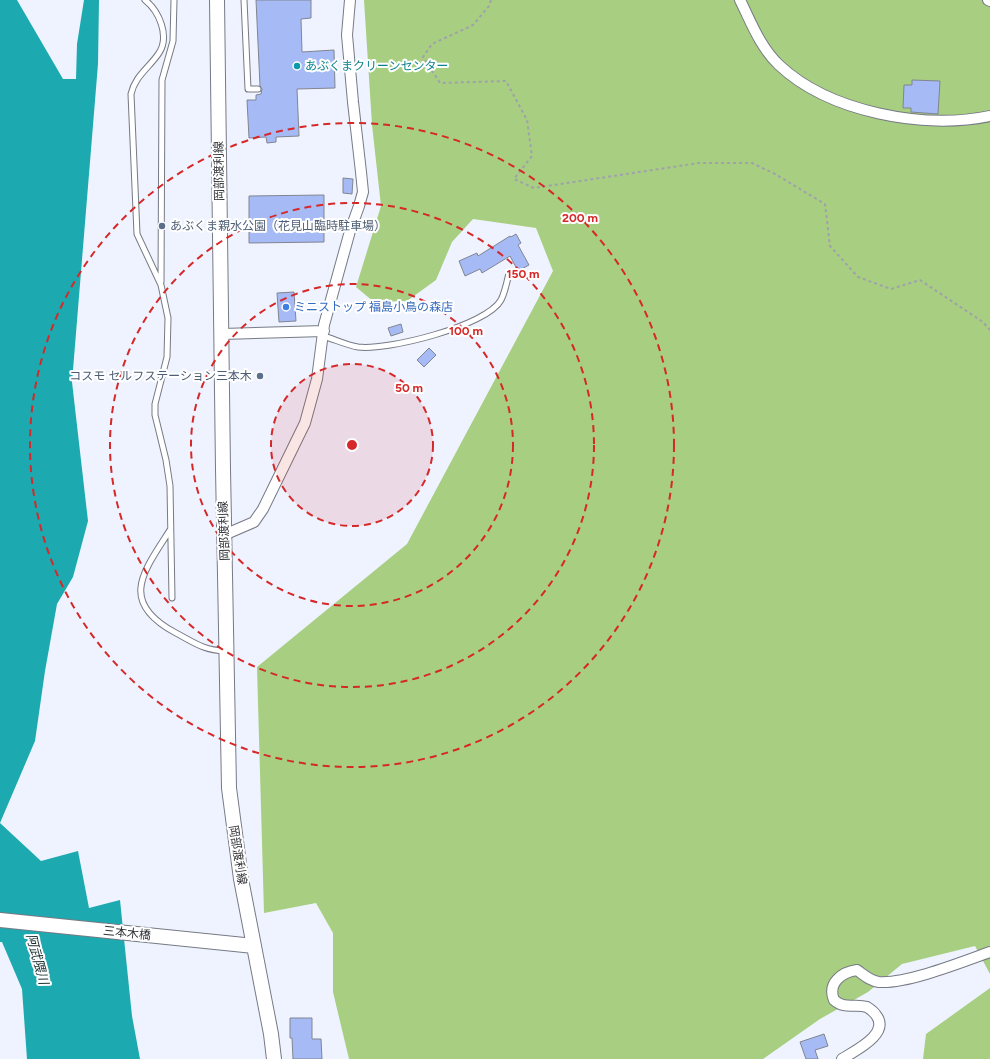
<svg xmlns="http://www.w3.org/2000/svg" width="990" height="1059" viewBox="0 0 990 1059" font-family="Figtree,'Noto Sans JP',sans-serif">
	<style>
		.forest { fill: #a8ce81 }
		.water { fill: #1caab0 }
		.building { fill: #a6baf6; stroke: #818590 }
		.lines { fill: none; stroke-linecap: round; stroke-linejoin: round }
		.lane-casing { stroke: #767a84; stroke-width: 7 }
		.street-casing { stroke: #767a84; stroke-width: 12 }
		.secondary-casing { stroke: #767a84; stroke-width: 16 }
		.path { stroke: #9ea2ab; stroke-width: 2; stroke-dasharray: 3 3; stroke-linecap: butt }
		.lane { stroke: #fff; stroke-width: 5 }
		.street { stroke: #fff; stroke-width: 10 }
		.secondary { stroke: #fff; stroke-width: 14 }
		.ring { fill: none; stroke: #d62828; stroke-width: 2; stroke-dasharray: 7 5 }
		.culture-dot { fill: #0f9aa8; stroke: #fff; stroke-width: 1.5 }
		.service-dot { fill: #5c6f8a; stroke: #fff; stroke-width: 1.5 }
		.shop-dot { fill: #3f7fe0; stroke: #fff; stroke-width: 1.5 }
		.labels { text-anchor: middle; stroke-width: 4; stroke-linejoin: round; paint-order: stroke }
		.culture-label { font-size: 12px; fill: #0d838f; stroke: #fff; text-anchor: start }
		.street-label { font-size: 12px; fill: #323338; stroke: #fff }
		.service-label { font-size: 12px; fill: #4e5e75; stroke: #fff; text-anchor: start }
		.shop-label { font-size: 12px; fill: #366cbe; stroke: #fff; text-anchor: start }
		.water-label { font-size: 13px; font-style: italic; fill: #182e2f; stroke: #fff }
		.centre { fill: #d62828; stroke: #fff; stroke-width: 2 }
		.ring-label { font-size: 12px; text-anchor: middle; font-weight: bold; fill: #d62828; stroke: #fff; stroke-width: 4; stroke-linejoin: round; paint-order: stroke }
	</style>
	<rect width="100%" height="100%" fill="#eef3ff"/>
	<path class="forest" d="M364,0H990V974L975,946L902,964L868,992L820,1019L763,1059H349L333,992V933L316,903L264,913L257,667L407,544L553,271L536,228L473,219L452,242L436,280L407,301L374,302L356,287L381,206L372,125Z
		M990,988V1059H923L926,1034Z"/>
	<path class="water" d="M0,0H17L63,79H76L77,44L84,0H99L98,64L72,382L88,521L73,577L57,604L45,671L35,741L0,823Z
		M0,823L41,861L78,851L89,908L120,900L132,1016L140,1059H27L22,989L2,942H0Z"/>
	<path class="building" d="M256,0H311V18L301,19L302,52L334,50L335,88L297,89L299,136L276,137V142L267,143L266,137L249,138L247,100H256V95L261,94L262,89L260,86Z
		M912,80L940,81L938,114L911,112V108H903L904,85H912Z
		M343,178L353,179L352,194L343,193Z
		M324,195V242L249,243V196Z
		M516,234L521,243L518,245L529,265L518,271L510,256L482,273L480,269L465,276L459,261L477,253L478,256L510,236L511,237Z
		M294,292L296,321L279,322L277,293Z
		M401,324L403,332L391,336L388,328Z
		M429,348L436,355L424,367L417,360Z
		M290,1018H312V1039H321L322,1059H293L292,1038H290Z
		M824,1034L828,1046L815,1050L818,1059H806L800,1042Z"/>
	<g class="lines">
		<g class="lane-casing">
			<path id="lane" d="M145,0C159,11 170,36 159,53C149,68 135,76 131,94L137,234L161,285L168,318L167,357L155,404V415L166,460L170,486L172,598
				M244,0L248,89H258
				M161,282L162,80L173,41L174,0
				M323,336C334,339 346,345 358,347C386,351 487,326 501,300C505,292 507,282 509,273
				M170,530C143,572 118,602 176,633C195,643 203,650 225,651"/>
		</g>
		<g class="street-casing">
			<path id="street" d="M740,0C751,22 760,47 779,65C829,112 924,130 990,116
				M988,0L990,1
				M222,334L324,331
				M224,535L254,522L263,509L305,423L317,379L324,325L350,231L359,206L363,192L361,172L353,102L347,35L350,0
				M842,1059C854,1051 891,1034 876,1015C874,1012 870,1009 867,1007C855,1003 845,1010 834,1000C827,983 842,972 857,970C864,975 870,981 879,982C907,984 962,962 990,952"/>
		</g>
		<g class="secondary-casing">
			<path id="secondary" d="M217,0L223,469L229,788L241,879L271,1034L274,1059
				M0,920L254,946"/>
		</g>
		<path class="path" d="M491,0L489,6L473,25L432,44L423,57L440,83L506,81L527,120L532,156L514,179L534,188L699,163H752L775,174L825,204L830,246L858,277L891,289L920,280L983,322L990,330"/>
		<use href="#lane" class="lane"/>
		<use href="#street" class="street"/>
		<use href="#secondary" class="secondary"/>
	</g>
	<circle cx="352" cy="445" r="81" fill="#d62828" fill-opacity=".12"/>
	<g class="ring">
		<circle cx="352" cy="445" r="81"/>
		<circle cx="352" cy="445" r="161"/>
		<circle cx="352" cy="445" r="242"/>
		<circle cx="352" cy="445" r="322"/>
	</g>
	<circle class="culture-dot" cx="297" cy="66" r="4"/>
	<g class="service-dot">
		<circle cx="162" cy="226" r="4"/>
		<circle cx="260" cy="376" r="4"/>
	</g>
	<circle class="shop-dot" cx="286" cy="307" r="4"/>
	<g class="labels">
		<g class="culture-label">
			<text x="305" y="70">あぶくまクリーンセンター</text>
		</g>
		<g class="street-label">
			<text transform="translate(219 171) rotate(-91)" y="4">岡部渡利線</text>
			<text transform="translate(224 531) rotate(-92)" y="4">岡部渡利線</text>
			<text transform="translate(238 855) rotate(81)" y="4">岡部渡利線</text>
			<text transform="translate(127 933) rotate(6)" y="4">三本木橋</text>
		</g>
		<g class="service-label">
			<text x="170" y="230">あぶくま親水公園（花見山臨時駐車場）</text>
			<text x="252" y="380" text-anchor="end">コスモ セルフステーション三本木</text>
		</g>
		<g class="shop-label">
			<text x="294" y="311">ミニストップ 福島小鳥の森店</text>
		</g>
		<g class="water-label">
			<text transform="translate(38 959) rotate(75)" y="5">阿武隈川</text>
		</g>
	</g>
	<circle cx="352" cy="445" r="6" class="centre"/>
	<g class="ring-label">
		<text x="580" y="222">200 m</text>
		<text x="523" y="278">150 m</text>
		<text x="466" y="335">100 m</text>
		<text x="409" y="392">50 m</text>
	</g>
</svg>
